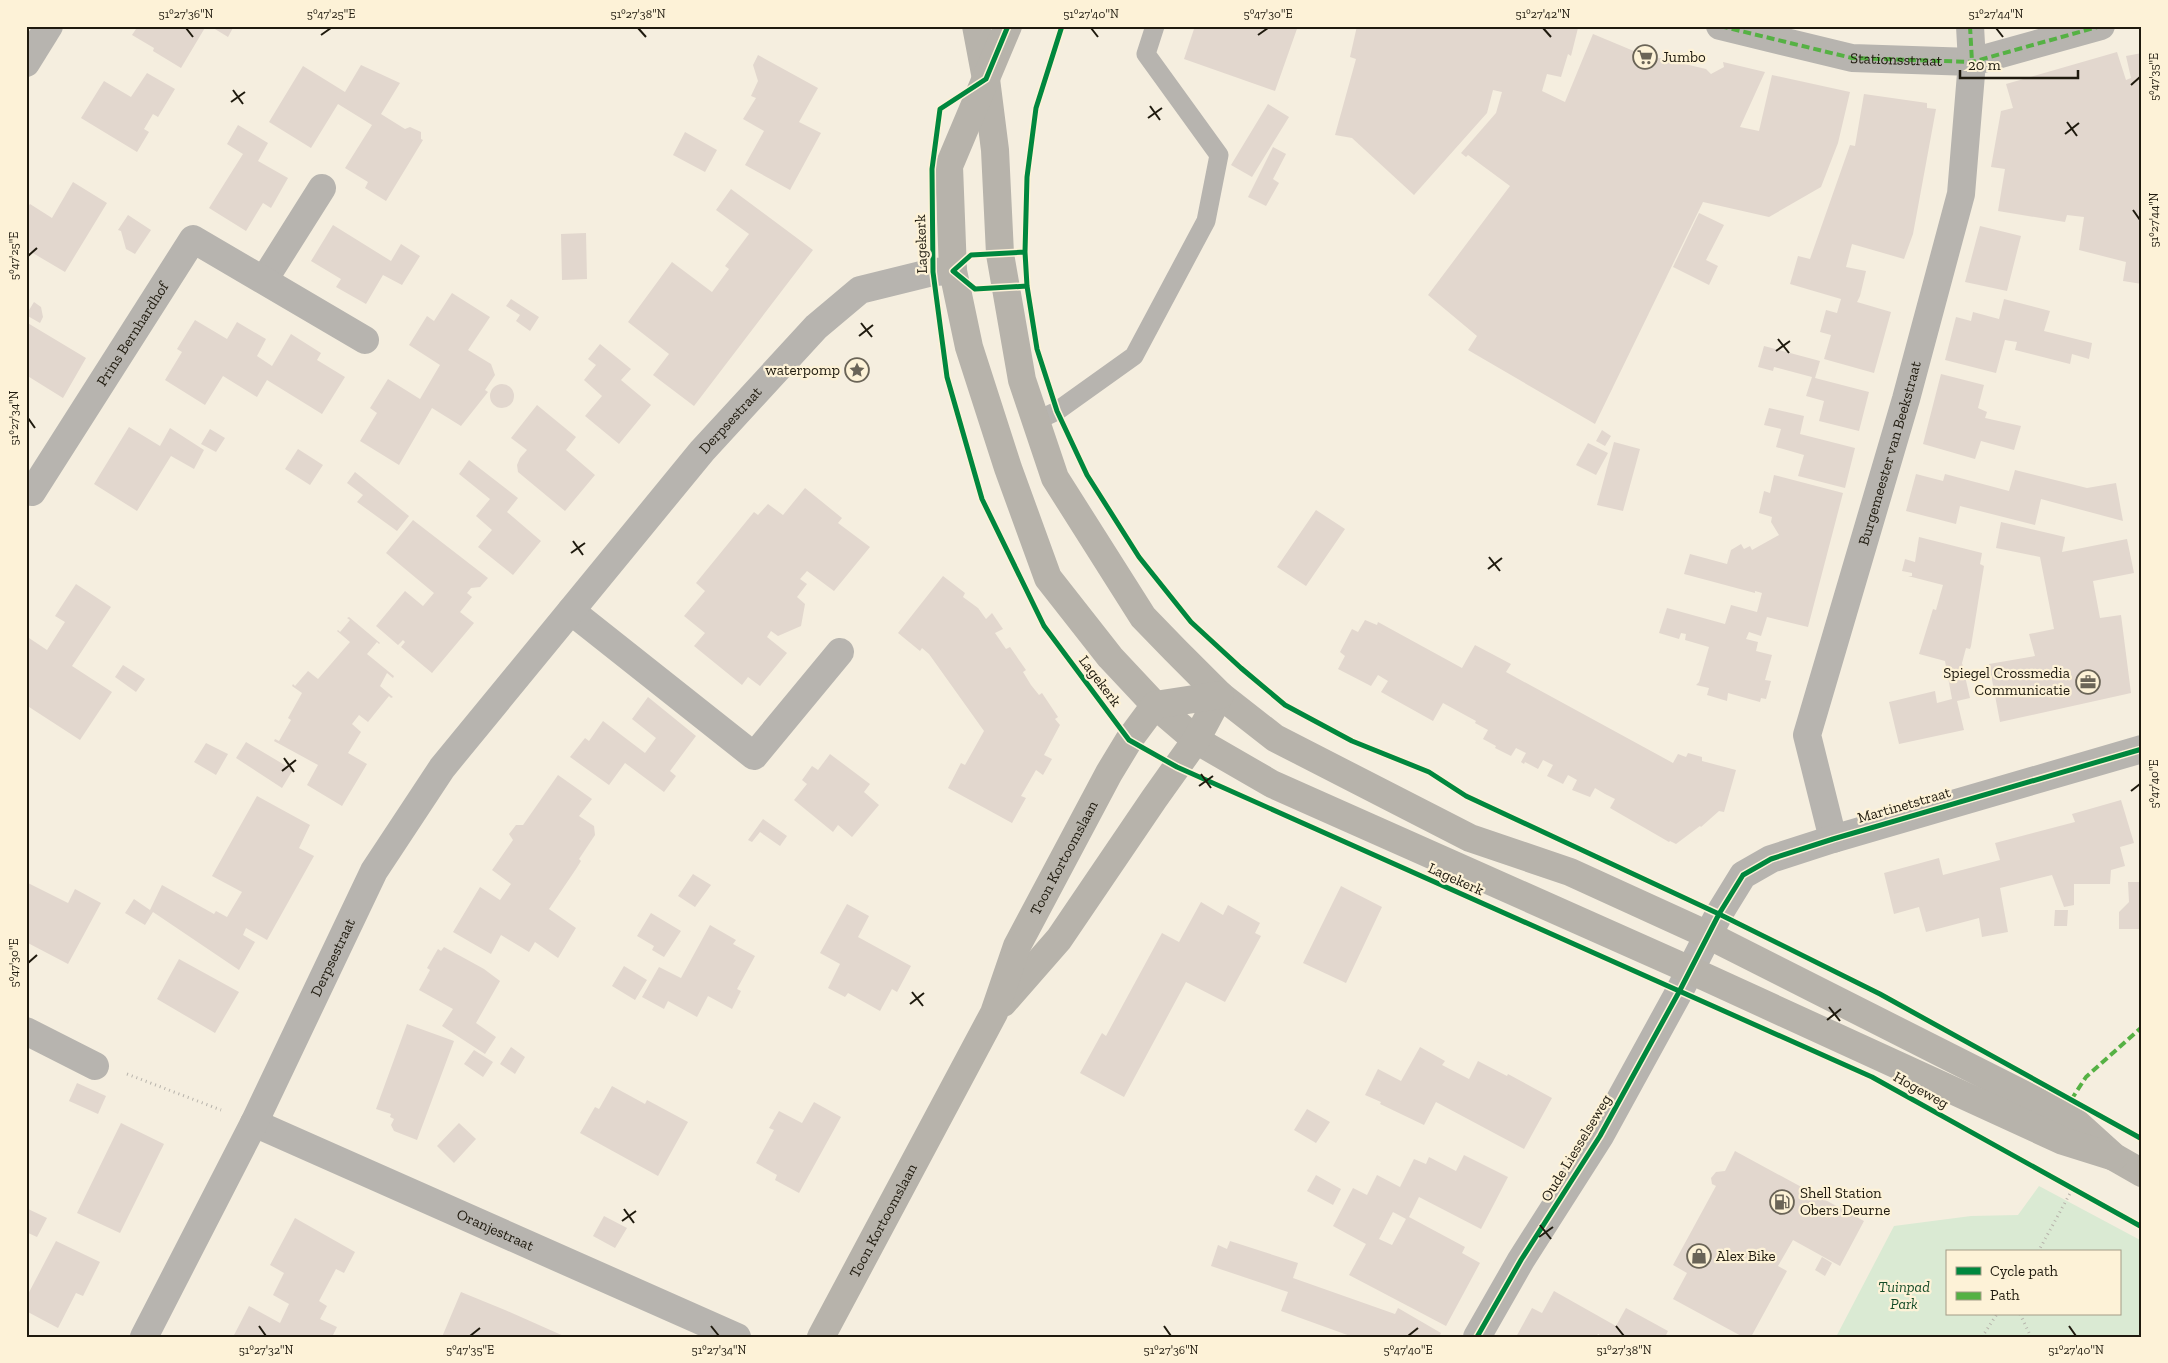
<svg xmlns="http://www.w3.org/2000/svg" width="2168" height="1363" viewBox="0 0 2168 1363" font-family="'Zilla Slab',serif">
	<style>
		.green { fill: #daead3; fill-rule: evenodd }
		.building { fill: #e2d7ce; fill-rule: evenodd }
		.lines { fill: none; stroke-linecap: round; stroke-linejoin: round }
		.path { stroke: #b7b3ab; stroke-width: 3; stroke-dasharray: 1 4; stroke-linecap: butt }
		.lane { stroke: #b7b4af; stroke-width: 19 }
		.street { stroke: #b7b4af; stroke-width: 28 }
		.secondary { stroke: #b7b3ab; stroke-width: 28 }
		.quiet { stroke: #55b144; stroke-width: 4; stroke-dasharray: 8 4; stroke-linecap: butt }
		.cycleway-casing { stroke: #fdf2d7; stroke-width: 8 }
		.cycleway { stroke: #00873e; stroke-width: 5 }
		.ticks { fill: none; stroke: #1f1a0e; stroke-width: 2 }
		.labels { text-anchor: middle; stroke-width: 4.5; stroke-linejoin: round; paint-order: stroke }
		.poi-label { font-size: 15px; fill: #1f1a0e; stroke: #fdf2d7; text-anchor: start }
		.street-label { font-size: 15px; fill: #1f1a0e; stroke: #fdf2d7 }
		.park-label { font-size: 15px; font-style: italic; fill: #144b27; stroke: #fdf2d7 }
		.neatline { fill: none; stroke: #1f1a0e; stroke-width: 2 }
		.ticks-label { font-size: 12px; text-anchor: middle; fill: #1f1a0e }
	</style>
	<rect width="100%" height="100%" fill="#f5eedf"/>
	<path class="green" d="M2039,1186L2142,1241V1337H1836L1894,1226L1971,1216L2018,1215ZM1947,1252H2119V1314H1947Z"/>
	<path class="building" d="M138,26H206L181,68L153,51L154,48L132,35Z
		M210,26H234L228,37Z
		M1195,26H1298L1275,91L1184,59Z
		M1357,26L1578,28L1571,56L1568,54L1561,77L1547,74L1542,91L1565,102L1593,34L1641,54L1646,48H1649L1655,57L1706,69L1711,74L1724,67L1723,62L1765,72L1740,127L1759,131L1772,75L1850,92L1838,143L1821,187L1769,217L1703,202L1595,424L1468,350L1477,336L1428,295L1510,186L1468,155L1466,157L1461,153L1496,113L1502,92L1493,90L1487,113L1414,195L1352,138L1335,135L1356,59L1350,57Z
		M2117,52L2126,80L2131,78L2126,56L2142,53V284L2123,281L2126,262L2079,250L2084,217L2067,215L2065,222L1998,211L2005,169L1991,167L2001,111L2013,108L2006,84Z
		M758,55L818,88L799,122L821,133L790,190L745,165L764,131L743,119L756,98L751,96L758,81L753,65Z
		M361,65L400,83L381,114L405,129L410,127L421,132V139L423,140L386,201L365,188L368,182L345,168L372,125L338,104L311,148L269,122L303,66L345,92Z
		M147,73L175,89L158,117L153,114L144,129L149,132L137,152L81,118L104,81L131,97Z
		M1864,94L1927,103V108L1936,109L1913,234L1904,259L1852,244L1846,267L1866,271L1860,296L1857,302L1891,312L1874,373L1824,359L1831,335L1820,332L1826,310L1837,313L1841,299L1790,284L1798,256L1810,259L1850,145L1855,146Z
		M1268,104L1289,117L1252,177L1231,165Z
		M238,125L268,143L258,161L288,178L271,208L263,203L246,231L209,208L243,154L227,144Z
		M685,132L717,150L705,172L673,155Z
		M1273,147L1286,154L1273,179L1279,183L1266,206L1248,197Z
		M73,182L107,203L65,272L26,249V210L30,204L52,218Z
		M731,189L813,250L694,406L653,375L669,354L628,322L672,262L712,292L729,269L725,266L749,234L716,210Z
		M1699,213L1724,225L1706,260L1718,266L1709,285L1673,267Z
		M128,215L151,230L135,254L126,249L121,231L118,230Z
		M333,225L391,261L401,244L420,256L402,285L383,275L366,304L336,287L341,279L311,261Z
		M1980,226L2021,236L2007,291L1965,282Z
		M586,233L587,279L562,280L561,234Z
		M452,293L490,317L468,350L491,364L495,375L485,390L488,392L461,426L432,408L399,465L360,441L377,413L370,408L388,379L420,399L440,365L409,345L427,316L434,321Z
		M511,299L539,317L530,331L516,321L520,315L506,306Z
		M2004,299L2050,311L2044,331L2092,343L2089,359L2072,354L2070,364L2015,350L2017,342L2005,340L1996,373L1945,360L1956,317L1971,321L1973,312L1999,319Z
		M34,302L41,307L43,317L40,323L26,315Z
		M195,320L227,339L237,322L266,339L257,356L272,366L291,334L321,353L317,360L345,377L322,414L267,380L257,397L223,376L205,405L165,380L182,352L177,349Z
		M26,322L86,358L63,398L26,375Z
		M600,344L631,369L621,380L651,405L619,444L585,416L602,396L584,380L596,365L588,359Z
		M1764,346L1820,361L1815,378L1869,392L1859,431L1819,421L1824,401L1806,396L1812,377L1774,367L1773,371L1758,367Z
		M1941,374L1984,385L1978,408L1987,412L1985,418L2021,426L2014,450L1981,441L1975,459L1923,444Z
		M490 396a12 12 0 1 1 24 0a12 12 0 1 1-24 0Z
		M537,405L576,437L566,450L595,475L565,511L518,472L517,465L520,458L527,450L511,438Z
		M1769,408L1804,416L1800,434L1855,448L1845,488L1798,476L1804,455L1776,447L1781,429L1764,425Z
		M129,427L160,446L170,428L204,450L194,469L171,456L137,511L94,484Z
		M210,429L225,438L216,452L201,444Z
		M1602,430L1611,436L1605,446L1596,441Z
		M1614,442L1640,449L1623,511L1597,505Z
		M1588,443L1608,453L1596,475L1576,465Z
		M298,449L323,465L310,485L285,469Z
		M469,460L518,498L507,512L541,541L513,575L478,547L492,530L476,516L490,499L459,474Z
		M2015,470L2087,488L2116,483L2123,521L2041,499L2035,525L1960,506L1956,524L1906,511L1916,474L1943,481L1945,474L2009,491Z
		M355,472L409,516L397,531L357,502L363,495L347,483Z
		M1774,475L1843,493L1808,627L1767,617L1761,636L1749,632L1746,639L1758,642L1756,651L1772,655L1765,680L1771,681L1766,699L1761,698L1760,702L1728,693L1727,701L1707,695L1709,688L1696,685L1699,682L1709,647L1685,640L1686,634L1681,633L1679,639L1659,633L1667,608L1725,624L1731,605L1757,612L1762,593L1755,591V593L1684,574L1690,554L1727,564L1731,550L1741,544L1744,549L1750,546L1752,550L1779,535L1771,522L1772,517L1759,513L1764,491L1770,493Z
		M805,488L842,518L838,523L870,547L834,591L807,571L800,579L807,584L797,597L805,604L801,626L778,636L771,631L767,637L787,653L760,686L748,677L742,685L694,646L705,633L684,616L705,591L696,583L754,512L758,515L768,504L783,515Z
		M1316,510L1345,529L1306,586L1277,567Z
		M413,520L488,578L480,587L471,588L467,593L472,597L460,612L474,623L432,673L401,647L405,642L403,640L398,645L376,626L405,591L423,606L434,593L386,553Z
		M2001,522L2065,537L2062,552L2127,539L2134,573L2093,581L2100,618L2121,615L2131,693L2000,722L1989,664L2035,656L2029,634L2054,629L2040,557L1996,548Z
		M1919,537L1982,553L1980,564L1984,566L1971,646L1970,649L1966,648L1962,663L1970,698L1957,701L1964,730L1899,744L1889,702L1935,691L1937,703L1952,699L1945,661L1919,654L1933,609L1936,610L1943,585L1908,576H1912V573L1902,571L1905,559L1915,562Z
		M943,576L965,593L963,597L978,608L986,619L992,613L1003,629L995,633L1006,649L1010,647L1026,670L1023,672L1031,685L1039,695L1042,693L1058,717L1055,719L1060,725L1044,755L1052,759L1043,775L1036,770L1021,796L1026,798L1012,823L948,788L961,763L965,765L984,731L929,654L922,648L920,651L898,633Z
		M76,584L111,607L72,666L112,692L80,740L26,705V636L47,650L65,622L55,616Z
		M349,617L380,643L379,644L377,642L367,654L394,676L393,678L387,673L380,686L393,697L391,698L389,696L368,722L359,715L352,724L361,732L348,753L367,764L342,806L307,785L318,765L274,741L275,739L279,741L291,720L288,718L302,693L292,686L293,684L295,686L308,671L318,679L350,642L337,631L338,630L340,632L350,620L347,618Z
		M1365,620L1377,625L1378,622L1462,668L1475,645L1511,664L1506,672L1673,763L1678,754L1686,757L1688,753L1702,757V761L1736,770L1724,812L1719,811L1701,827L1700,826L1676,844L1670,841L1669,842L1610,808L1615,799L1605,794L1595,788L1590,797L1572,790L1577,780L1568,775L1563,784L1547,776L1553,765L1543,760L1538,769L1525,762L1524,764L1521,762L1526,753L1516,748L1511,756L1495,748L1496,746L1483,739L1488,730L1475,723L1476,721L1443,703L1433,721L1381,692L1388,681L1378,675L1371,686L1338,669L1345,656L1340,652L1352,629L1358,632Z
		M123,665L145,679L136,692L115,677Z
		M648,697L696,736L670,771L676,776L664,792L625,763L609,785L570,757L585,738L589,741L603,721L645,753L656,738L632,719Z
		M246,742L293,770L282,788L236,758Z
		M206,743L228,754L216,775L194,762Z
		M830,754L870,784L864,792L879,805L852,837L838,825L833,832L794,800L807,784L802,780L812,766L818,770Z
		M558,775L592,799L579,816L594,826L595,835L579,859L581,861L576,869L549,909L576,928L558,958L535,942L529,952L501,935L491,954L453,932L480,887L500,900L511,884L492,870L513,840L509,834L516,825H523Z
		M257,796L310,825L299,848L314,856L267,940L246,928L243,935L255,942L239,970L153,912L145,925L125,913L134,899L150,910L162,885L214,914L216,911L227,917L242,892L212,876Z
		M2121,800L2134,843L2120,847L2125,866L2111,870L2110,884H2074V905L2064,907L2052,875L2000,888L2008,932L1982,937L1979,918L1926,932L1919,907L1894,914L1884,873L1939,858L1943,875L2000,860L1995,843L2075,822L2072,814Z
		M763,819L787,836L780,846L760,832L752,842L748,840Z
		M693,874L711,885L695,907L678,896Z
		M26,882L68,903L75,889L101,903L68,964L26,942Z
		M2128,882H2142V929H2119V912L2129,902Z
		M1341,886L1382,907L1346,983L1303,963Z
		M1201,902L1223,915L1228,905L1260,923L1255,933L1261,936L1225,1002L1186,982L1124,1097L1080,1073L1102,1033L1106,1036L1162,933L1179,942Z
		M847,904L869,916L858,937L911,966L897,992L892,989L880,1011L848,993L845,997L828,988L840,964L820,953Z
		M2055,910H2068L2067,926H2054Z
		M651,913L681,931L664,957L652,950L654,946L637,936Z
		M710,925L736,940L733,944L755,956L737,989L741,991L732,1009L708,996L697,1017L668,1001L664,1009L642,997L659,967L681,978Z
		M444,947L484,969L500,981L476,1023L496,1037L485,1054L442,1026L453,1009L419,990L430,970L427,968L438,949L441,951Z
		M179,959L239,992L215,1033L157,999Z
		M624,966L647,980L635,1000L612,986Z
		M407,1024L454,1041L417,1140L394,1131L391,1125L394,1119L390,1117L391,1114L376,1109Z
		M511,1047L525,1057L515,1074L500,1064Z
		M1420,1047L1445,1061L1442,1065L1469,1079L1478,1061L1507,1076L1508,1074L1552,1098L1524,1149L1436,1102L1424,1125L1380,1104L1381,1102L1365,1095L1378,1069L1401,1081Z
		M474,1050L493,1062L483,1077L464,1064Z
		M77,1083L106,1096L98,1114L69,1101Z
		M612,1086L645,1104L647,1100L688,1122L658,1176L580,1133L595,1107L599,1109Z
		M814,1102L841,1117L799,1193L775,1180L777,1175L756,1163L774,1130L769,1128L779,1111L802,1123Z
		M1307,1109L1330,1122L1316,1143L1294,1130Z
		M121,1123L164,1144L120,1233L77,1213Z
		M459,1123L476,1139L454,1163L437,1146Z
		M1735,1151L1864,1221L1840,1266L1793,1240L1778,1266L1787,1271L1751,1337H1743L1673,1299L1687,1273L1673,1265L1716,1186L1712,1184L1711,1178L1716,1172L1725,1171Z
		M1464,1155L1508,1177L1481,1229L1419,1197L1409,1217L1465,1247L1462,1253L1480,1263L1446,1326L1349,1275L1366,1244L1333,1226L1353,1188L1367,1195L1377,1175L1400,1187L1414,1159L1426,1164L1429,1157L1456,1171ZM1393,1212L1406,1219L1392,1245L1379,1239Z
		M1316,1175L1341,1189L1333,1205L1307,1191Z
		M26,1208L47,1218L37,1237L26,1232Z
		M604,1216L627,1228L615,1248L593,1236Z
		M295,1218L355,1252L344,1273L336,1269L319,1301L327,1306L320,1319L337,1327L332,1337H233L249,1306L280,1323L289,1304L273,1295L284,1273L270,1265Z
		M56,1241L100,1262L83,1296L76,1293L58,1328L26,1311V1298Z
		M1230,1241L1298,1263L1293,1278L1395,1314L1398,1308L1441,1333L1439,1337H1353L1281,1311L1288,1292L1211,1266L1218,1245L1227,1249Z
		M1822,1257L1832,1263L1825,1276L1815,1270Z
		M1554,1291L1616,1326L1626,1308L1668,1331L1665,1337H1604L1598,1334L1596,1337H1516L1532,1308L1542,1313Z
		M461,1292L505,1310L566,1337H442Z"/>
	<g class="lines">
		<path class="path" d="M127,1074L221,1110
			M2038,1252L2073,1188
			M2020,1314L2031,1337
			M1982,1337L1997,1314"/>
		<path class="lane" d="M1036,421L1057,411L1134,356L1206,221L1219,155L1146,54L1155,26"/>
		<g class="street">
			<path d="M1720,26L1852,58L1972,62L2101,26"/>
			<path d="M26,63L49,26"/>
			<path d="M264,280L322,188"/>
			<path id="s1" d="M26,489L32,492L193,239L365,340"/>
			<path d="M571,611L754,756L840,652"/>
			<path id="s2" d="M1833,839L1807,735L1906,399L1961,194L1972,62L1970,26"/>
			<path d="M26,1031L95,1066"/>
			<path id="s3" d="M254,1123L737,1337"/>
			<path id="s4" d="M144,1337L254,1123L374,871L442,768L702,451L816,327L860,290L933,272L953,271"/>
			<path d="M1477,1337L1521,1260L1600,1136L1679,992L1719,914L1743,875L1771,859L1833,839L2142,749"/>
		</g>
		<g class="secondary">
			<path d="M976,26L986,79L995,150L1000,254L1022,380L1055,478L1143,617L1175,650L1220,695L1275,738L1470,838L1570,872L1708,935L2072,1119L2114,1157L2142,1173"/>
			<path d="M1008,26L949,166L953,271L969,347L1008,468L1048,578L1110,657L1155,705L1196,740L1272,784L1690,970L2063,1141L2114,1157"/>
			<path d="M1003,1003L1059,939L1154,799L1196,740L1220,695"/>
			<path id="s5" d="M821,1337L994,1013L1017,946L1109,773L1129,740L1155,705L1220,695"/>
		</g>
		<g class="quiet">
			<path id="s6" d="M1720,26L1852,58L1972,62L2101,26"/>
			<path d="M1970,26L1972,62"/>
			<path d="M2071,1100L2086,1077L2142,1027"/>
		</g>
		<g class="cycleway-casing">
			<path id="cycleway" d="M1008,26L986,79L940,109L932,169L933,272L947,377L982,499L1044,626L1129,740L1177,767L1872,1077L2142,1227
				M1062,26L1036,108L1027,177L1025,252L1027,286L1037,349L1057,411L1087,475L1139,557L1191,622L1241,668L1285,705L1352,741L1429,772L1466,796L1719,914L1880,994L2142,1139
				M1025,252L971,255L953,271L975,289L1027,286
				M1477,1337L1521,1260L1600,1136L1679,992L1719,914L1743,875L1771,859L1833,839L2142,749"/>
		</g>
		<use href="#cycleway" class="cycleway"/>
	</g>
	<path class="ticks" d="M186,28L193,37M638,28L646,37M1091,28L1098,37M1543,28L1551,37M1996,28L2003,37M321,35L331,28M1258,35L1268,28M2131,85L2140,77M233,90L243,104M231,102L245,92M1150,106L1160,120M1148,118L1162,108M2067,122L2077,136M2065,134L2079,123M2133,210L2140,220M28,256L37,248M861,323L872,337M859,336L873,325M1778,339L1789,353M1776,351L1790,341M28,418L35,428M573,541L583,555M571,553L585,543M1489,557L1500,571M1488,569L1502,558M284,758L294,772M282,771L296,760M1201,774L1211,788M1199,786L1213,776M2131,791L2140,784M28,963L37,955M912,992L923,1006M910,1004L924,993M1829,1007L1840,1021M1827,1020L1841,1009M624,1209L634,1223M622,1221L636,1211M1540,1225L1551,1239M1539,1237L1553,1227M259,1326L266,1336M711,1326L719,1336M1164,1326L1171,1336M1616,1326L1624,1336M2069,1326L2076,1336M470,1336L480,1328M1408,1336L1418,1328"/>
	<defs>
		<g id="supermarket-ring" transform="scale(1.25)"><circle r="9.5" fill="#fdf2d7" stroke="#6a6457" stroke-width="1.5"/><path d="M-6-5.5h2.5l.6 2H6L4.5 2H-2.5L-4.4-4H-6ZM-1.5 3.2a1.3 1.3 0 1 0 .1 0ZM3 3.2a1.3 1.3 0 1 0 .1 0Z" fill="#6a6457"/></g>
		<g id="sight-ring" transform="scale(1.25)"><circle r="9.5" fill="#fdf2d7" stroke="#6a6457" stroke-width="1.5"/><path d="M0-6L1.8-2.2L6-1.7L2.9 1.2L3.7 5.4L0 3.3L-3.7 5.4L-2.9 1.2L-6-1.7L-1.8-2.2Z" fill="#6a6457"/></g>
		<g id="office-ring" transform="scale(1.25)"><circle r="9.5" fill="#fdf2d7" stroke="#6a6457" stroke-width="1.5"/><path d="M-6-3h4V-5.5h4V-3h4V5H-6ZM-1-4.5V-3h2v-1.5ZM-6 0V1H6V0Z" fill="#6a6457"/></g>
		<g id="fuel-ring" transform="scale(1.25)"><circle r="9.5" fill="#fdf2d7" stroke="#6a6457" stroke-width="1.5"/><path d="M-5.5-6h7V0h2V4h1.3V-2.5L3-4.5l.8-.8L6-3V5H2.5V1h-1V6h-7ZM-4.2-4.7v3.2H.2V-4.7Z" fill="#6a6457"/></g>
		<g id="shop-ring" transform="scale(1.25)"><circle r="9.5" fill="#fdf2d7" stroke="#6a6457" stroke-width="1.5"/><path d="M-5-2.5h2.3a2.7 3.5 0 0 1 5.4 0H5L5.5 6h-11ZM-1.5-2.5h3a1.5 2.3 0 0 0-3 0Z" fill="#6a6457"/></g>
	</defs>
	<g fill-rule="evenodd">
		<use href="#supermarket-ring" x="1645" y="57"/>
		<use href="#sight-ring" x="857" y="370"/>
		<use href="#office-ring" x="2088" y="682"/>
		<use href="#fuel-ring" x="1782" y="1202"/>
		<use href="#shop-ring" x="1699" y="1256"/>
	</g>
	<g class="labels">
		<g class="poi-label">
			<text x="1662" y="62">Jumbo</text>
			<text x="840" y="375" text-anchor="end">waterpomp</text>
			<text x="2070" y="678" text-anchor="end">Spiegel Crossmedia<tspan x="2070" dy="17">Communicatie</tspan></text>
			<text x="1800" y="1198">Shell Station<tspan x="1800" dy="17">Obers Deurne</tspan></text>
			<text x="1716" y="1261">Alex Bike</text>
		</g>
		<g class="street-label">
			<text dy="5" stroke="none"><textPath href="#s6" startOffset="180">Stationsstraat</textPath></text>
			<text transform="translate(921 244) rotate(-92)" y="5">Lagekerk</text>
			<text dy="5" stroke="none"><textPath href="#s1" startOffset="194">Prins Bernhardhof</textPath></text>
			<text dy="5" stroke="none"><textPath href="#s4" startOffset="1095">Derpsestraat</textPath></text>
			<text dy="5" stroke="none"><textPath href="#s2" startOffset="401">Burgemeester van Beekstraat</textPath></text>
			<text transform="translate(1100 681) rotate(53)" y="5">Lagekerk</text>
			<text transform="translate(1904 805) rotate(-16)" y="5">Martinetstraat</text>
			<text dy="5" stroke="none"><textPath href="#s5" startOffset="538">Toon Kortoomslaan</textPath></text>
			<text transform="translate(1456 879) rotate(24)" y="5">Lagekerk</text>
			<text dy="5" stroke="none"><textPath href="#s4" startOffset="424">Derpsestraat</textPath></text>
			<text transform="translate(1921 1090) rotate(29)" y="5">Hogeweg</text>
			<text transform="translate(1576 1148) rotate(-59)" y="5">Oude Liesselseweg</text>
			<text dy="5" stroke="none"><textPath href="#s5" startOffset="132">Toon Kortoomslaan</textPath></text>
			<text dy="5" stroke="none"><textPath href="#s3" startOffset="264">Oranjestraat</textPath></text>
		</g>
		<g class="park-label">
			<text x="1904" y="1292">Tuinpad<tspan x="1904" dy="17">Park</tspan></text>
		</g>
	</g>
	<rect width="2168" height="1363" fill="none" stroke="#fdf2d7" stroke-width="55"/>
	<rect x="1946" y="1250" width="175" height="65" fill="#fdf2d7" stroke="#a49c87"/>
	<rect x="1956" y="1267" width="25" height="8" fill="#00873e" stroke="#a49c87"/>
	<text x="1990" y="1276" font-size="15" fill="#1f1a0e">Cycle path</text>
	<rect x="1956" y="1292" width="25" height="8" fill="#55b144" stroke="#a49c87"/>
	<text x="1990" y="1300" font-size="15" fill="#1f1a0e">Path</text>
	<path d="M1960 70v8h118v-8" fill="none" stroke="#1f1a0e" stroke-width="2.5"/>
	<text x="1968" y="70" font-size="15" fill="#1f1a0e" stroke="#fdf2d7" stroke-width="4" paint-order="stroke">20 m</text>
	<rect x="28" y="28" width="2112" height="1308" class="neatline"/>
	<g class="ticks-label">
		<text x="186" y="18">51°27'36"N</text>
		<text x="331" y="18">5°47'25"E</text>
		<text x="638" y="18">51°27'38"N</text>
		<text x="1091" y="18">51°27'40"N</text>
		<text x="1268" y="18">5°47'30"E</text>
		<text x="1543" y="18">51°27'42"N</text>
		<text x="1996" y="18">51°27'44"N</text>
		<text transform="translate(2154 77) rotate(-90)" y="4">5°47'35"E</text>
		<text transform="translate(2154 220) rotate(-90)" y="4">51°27'44"N</text>
		<text transform="translate(14 256) rotate(-90)" y="4">5°47'25"E</text>
		<text transform="translate(14 418) rotate(-90)" y="4">51°27'34"N</text>
		<text transform="translate(2154 784) rotate(-90)" y="4">5°47'40"E</text>
		<text transform="translate(14 963) rotate(-90)" y="4">5°47'30"E</text>
		<text x="266" y="1354">51°27'32"N</text>
		<text x="470" y="1354">5°47'35"E</text>
		<text x="719" y="1354">51°27'34"N</text>
		<text x="1171" y="1354">51°27'36"N</text>
		<text x="1408" y="1354">5°47'40"E</text>
		<text x="1624" y="1354">51°27'38"N</text>
		<text x="2076" y="1354">51°27'40"N</text>
	</g>
</svg>
